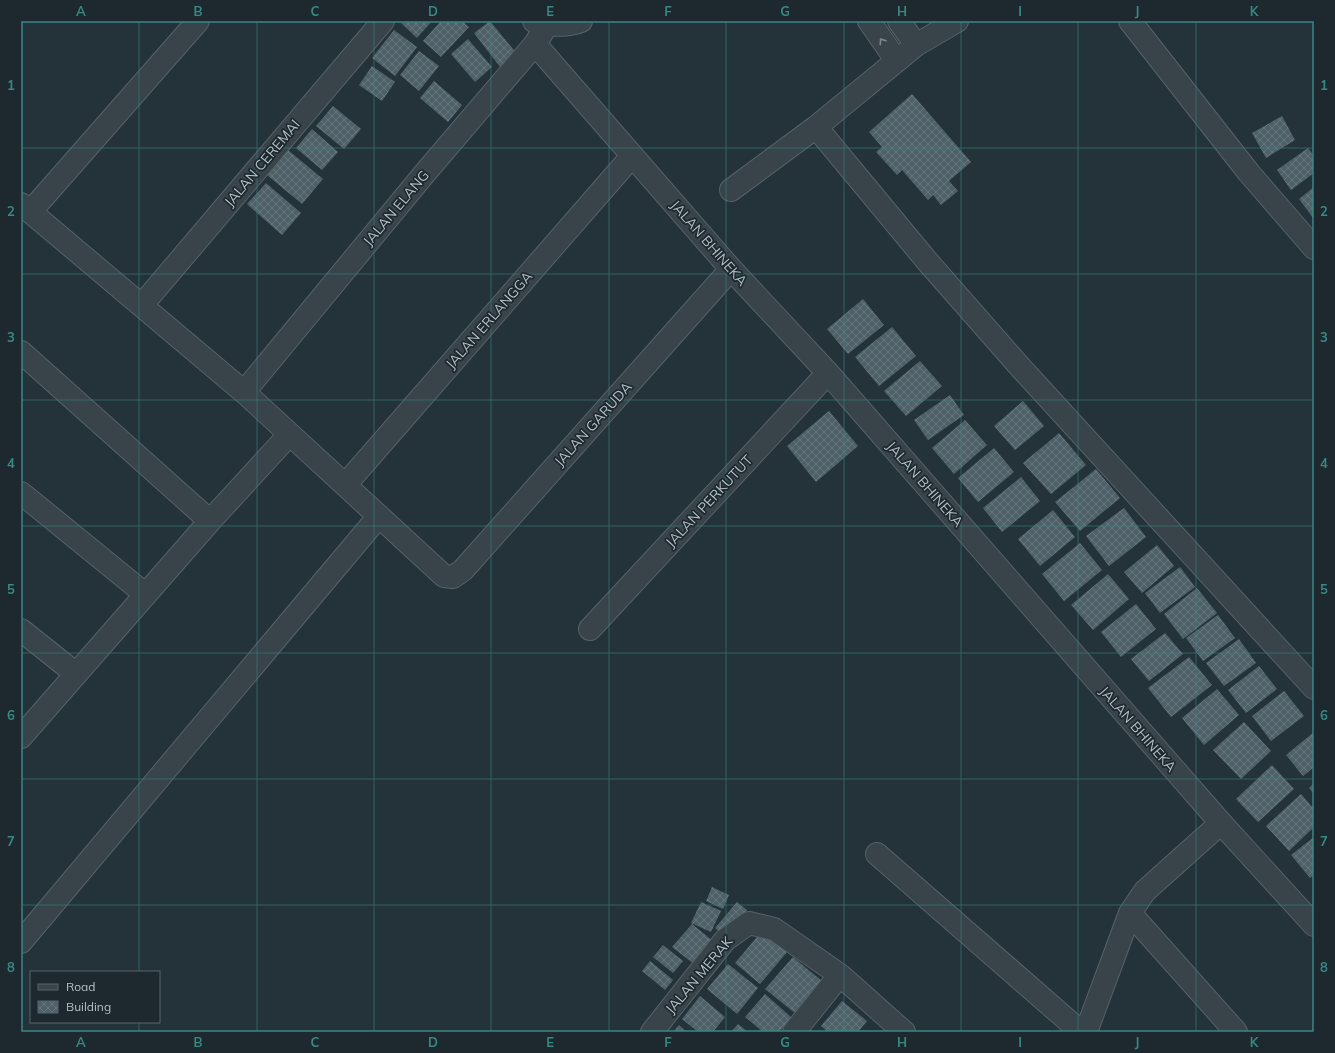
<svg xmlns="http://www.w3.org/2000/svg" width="1335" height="1053" viewBox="0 0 1335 1053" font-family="Mulish,sans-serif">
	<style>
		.building { fill: url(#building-cross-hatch) }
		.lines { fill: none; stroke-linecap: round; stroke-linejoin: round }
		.minor-casing { stroke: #566268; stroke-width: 24 }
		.minor { stroke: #38444a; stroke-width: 22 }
		.oneway { stroke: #7c888e }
		.grid { fill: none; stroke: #388884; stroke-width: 1; stroke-opacity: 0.55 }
		.labels { text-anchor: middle; stroke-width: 3.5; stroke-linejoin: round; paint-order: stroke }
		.street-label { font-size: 14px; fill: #b3c0c6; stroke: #1d292f }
		.neatline { fill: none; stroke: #388884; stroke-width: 1.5 }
		.grid-label { font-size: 13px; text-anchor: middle; font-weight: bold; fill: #388884 }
	</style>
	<defs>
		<pattern id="building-cross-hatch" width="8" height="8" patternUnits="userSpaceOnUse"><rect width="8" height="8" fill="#4f6168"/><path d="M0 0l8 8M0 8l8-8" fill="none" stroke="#66767c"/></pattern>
	</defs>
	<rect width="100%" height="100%" fill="#24333a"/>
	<path class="building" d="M403,21H432L417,38L401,23Z
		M441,21H462L469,27L441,57L423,41Z
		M490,21L517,54L500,67L474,33Z
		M394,30L417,47L395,76L372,58Z
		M468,39L492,67L475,82L451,54Z
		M419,51L439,66L419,91L400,75Z
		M372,66L395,82L382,101L359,85Z
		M434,81L462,105L448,122L420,98Z
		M912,94L971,162L949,181L958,191L941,205L933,195L928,200L902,170L897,175L876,152L882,147L869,132Z
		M333,106L361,129L344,149L316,126Z
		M1282,116L1295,140L1266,158L1252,133Z
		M312,129L338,152L322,170L296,148Z
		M1308,148L1314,156V173L1291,190L1277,170Z
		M288,150L323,179L302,204L267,175Z
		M266,183L301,213L282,235L247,204Z
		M1314,187V219L1299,199Z
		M863,299L884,325L848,354L827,329Z
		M892,327L916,356L879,386L855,357Z
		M920,361L942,386L906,416L884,391Z
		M950,395L964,415L928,440L914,420Z
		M1023,401L1044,426L1015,450L994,426Z
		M829,411L858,446L816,482L787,446Z
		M965,420L987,445L954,474L932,448Z
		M1059,433L1086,465L1051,494L1023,463Z
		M994,448L1014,472L978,502L958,478Z
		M1096,469L1120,498L1080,531L1055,502Z
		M1021,477L1040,501L1002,532L983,508Z
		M1124,508L1146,537L1109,566L1086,536Z
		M1053,510L1075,537L1040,566L1018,539Z
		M1080,543L1102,570L1064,601L1042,574Z
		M1157,545L1174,566L1142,593L1124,572Z
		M1180,567L1195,587L1160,613L1145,593Z
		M1108,574L1129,599L1093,630L1071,605Z
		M1197,588L1217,613L1183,639L1164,614Z
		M1136,604L1156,629L1121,657L1101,632Z
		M1218,615L1235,638L1203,661L1186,638Z
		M1165,633L1183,654L1149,681L1131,659Z
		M1239,639L1256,663L1224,686L1206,663Z
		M1189,657L1212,685L1171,717L1148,688Z
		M1259,666L1277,689L1246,713L1228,690Z
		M1217,689L1239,715L1204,745L1182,718Z
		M1284,691L1304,716L1271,741L1252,716Z
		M1244,722L1271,751L1241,779L1213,750Z
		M1314,732V767L1303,776L1286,755Z
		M1272,765L1294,789L1258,822L1236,799Z
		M1314,783V794L1309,788Z
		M1301,794L1314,809V827L1289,851L1266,826Z
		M1314,837V875L1310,878L1291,855Z
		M712,887L729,895L723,909L706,901Z
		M701,902L721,911L711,932L691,923Z
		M737,902L747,910L725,936L715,928Z
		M692,924L713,941L694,964L672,947Z
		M762,931L788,951L760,984L735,963Z
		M663,945L683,961L673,973L653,957Z
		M793,957L823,982L796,1014L765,989Z
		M650,961L673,980L665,990L642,971Z
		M728,964L758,988L737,1014L707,989Z
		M765,994L792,1018L779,1032H763L745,1017Z
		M700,996L725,1017L713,1032H698L682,1019Z
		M842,1001L867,1021L858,1032H828L821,1026Z
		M738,1024L748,1032H731Z
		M679,1025L687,1032H673Z"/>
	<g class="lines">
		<g class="minor-casing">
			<path id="minor" d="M534,21C549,25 567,27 581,21
				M869,21L896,60
				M899,21L916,45
				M957,21L916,45L816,127L927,261L1021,368L1314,688
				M1130,21L1249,173L1314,248
				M535,44L731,269L828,373L1221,823L1314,925
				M731,190L816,127
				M21,204L244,392L444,576L453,577L463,570L731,269
				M31,211L198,21
				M142,305L383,21
				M21,352L210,521
				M244,392L425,173L535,44L547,25
				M346,484L632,156
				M21,493L145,594
				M590,629L828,373
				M21,630L75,673
				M21,737L210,521L289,435
				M877,854L1081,1032
				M1130,913L1236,1032
				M21,942L379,516
				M652,1032L725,940L749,923L774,929L840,975L904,1032
				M794,1032L840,975
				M1086,1032L1130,913L1145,891L1221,823"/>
		</g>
		<use href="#minor" class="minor"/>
	</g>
	<defs><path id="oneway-chevron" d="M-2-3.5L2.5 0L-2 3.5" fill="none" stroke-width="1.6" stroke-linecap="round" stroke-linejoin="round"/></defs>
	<use class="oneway" href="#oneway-chevron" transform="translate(882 41) rotate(-124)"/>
	<path class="grid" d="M139,21V972M257,21V1032M374,21V1032M491,21V1032M609,21V1032M726,21V1032M844,21V1032M961,21V1032M1078,21V1032M1196,21V1032M21,148H1314M21,274H1314M21,400H1314M21,526H1314M21,653H1314M21,779H1314M21,905H1314M139,1022V1032"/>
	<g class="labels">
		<g class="street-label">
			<text transform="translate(262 163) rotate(-50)" y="5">JALAN CEREMAI</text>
			<text transform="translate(396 208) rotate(-50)" y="5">JALAN ELANG</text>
			<text transform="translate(709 243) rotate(49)" y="5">JALAN BHINEKA</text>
			<text transform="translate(489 320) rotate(-49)" y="5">JALAN ERLANGGA</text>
			<text transform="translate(593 424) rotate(-48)" y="5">JALAN GARUDA</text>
			<text transform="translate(925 484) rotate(49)" y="5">JALAN BHINEKA</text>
			<text transform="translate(709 501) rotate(-47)" y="5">JALAN PERKUTUT</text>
			<text transform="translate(1138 729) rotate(49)" y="5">JALAN BHINEKA</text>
			<text transform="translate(699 975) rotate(-50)" y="5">JALAN MERAK</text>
		</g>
	</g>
	<rect width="1335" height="1053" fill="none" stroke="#1d292f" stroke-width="44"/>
	<rect x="30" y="971" width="130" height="52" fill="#1d292f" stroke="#59656b"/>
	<rect x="38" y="984" width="20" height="6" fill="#38444a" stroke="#59656b"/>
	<text x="66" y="991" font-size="12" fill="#b3c0c6">Road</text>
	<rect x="38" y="1001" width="20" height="12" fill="url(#building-cross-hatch)" stroke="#59656b"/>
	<text x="66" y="1011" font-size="12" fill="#b3c0c6">Building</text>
	<rect x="22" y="22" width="1291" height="1009" class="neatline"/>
	<g class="grid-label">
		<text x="81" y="16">A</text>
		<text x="198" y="16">B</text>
		<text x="315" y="16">C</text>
		<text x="433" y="16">D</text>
		<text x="550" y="16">E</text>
		<text x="668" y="16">F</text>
		<text x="785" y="16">G</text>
		<text x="902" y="16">H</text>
		<text x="1020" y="16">I</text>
		<text x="1137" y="16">J</text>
		<text x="1254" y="16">K</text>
		<text x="11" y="90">1</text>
		<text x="1324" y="90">1</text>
		<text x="11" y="216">2</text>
		<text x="1324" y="216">2</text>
		<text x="11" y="342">3</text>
		<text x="1324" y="342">3</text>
		<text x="11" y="468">4</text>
		<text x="1324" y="468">4</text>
		<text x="11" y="594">5</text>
		<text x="1324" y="594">5</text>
		<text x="11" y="720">6</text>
		<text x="1324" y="720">6</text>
		<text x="11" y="846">7</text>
		<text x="1324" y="846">7</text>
		<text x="11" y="972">8</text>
		<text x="1324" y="972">8</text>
		<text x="81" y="1047">A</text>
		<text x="198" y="1047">B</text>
		<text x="315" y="1047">C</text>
		<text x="433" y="1047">D</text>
		<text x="550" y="1047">E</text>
		<text x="668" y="1047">F</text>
		<text x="785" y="1047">G</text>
		<text x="902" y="1047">H</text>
		<text x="1020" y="1047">I</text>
		<text x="1137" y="1047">J</text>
		<text x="1254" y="1047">K</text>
	</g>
</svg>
